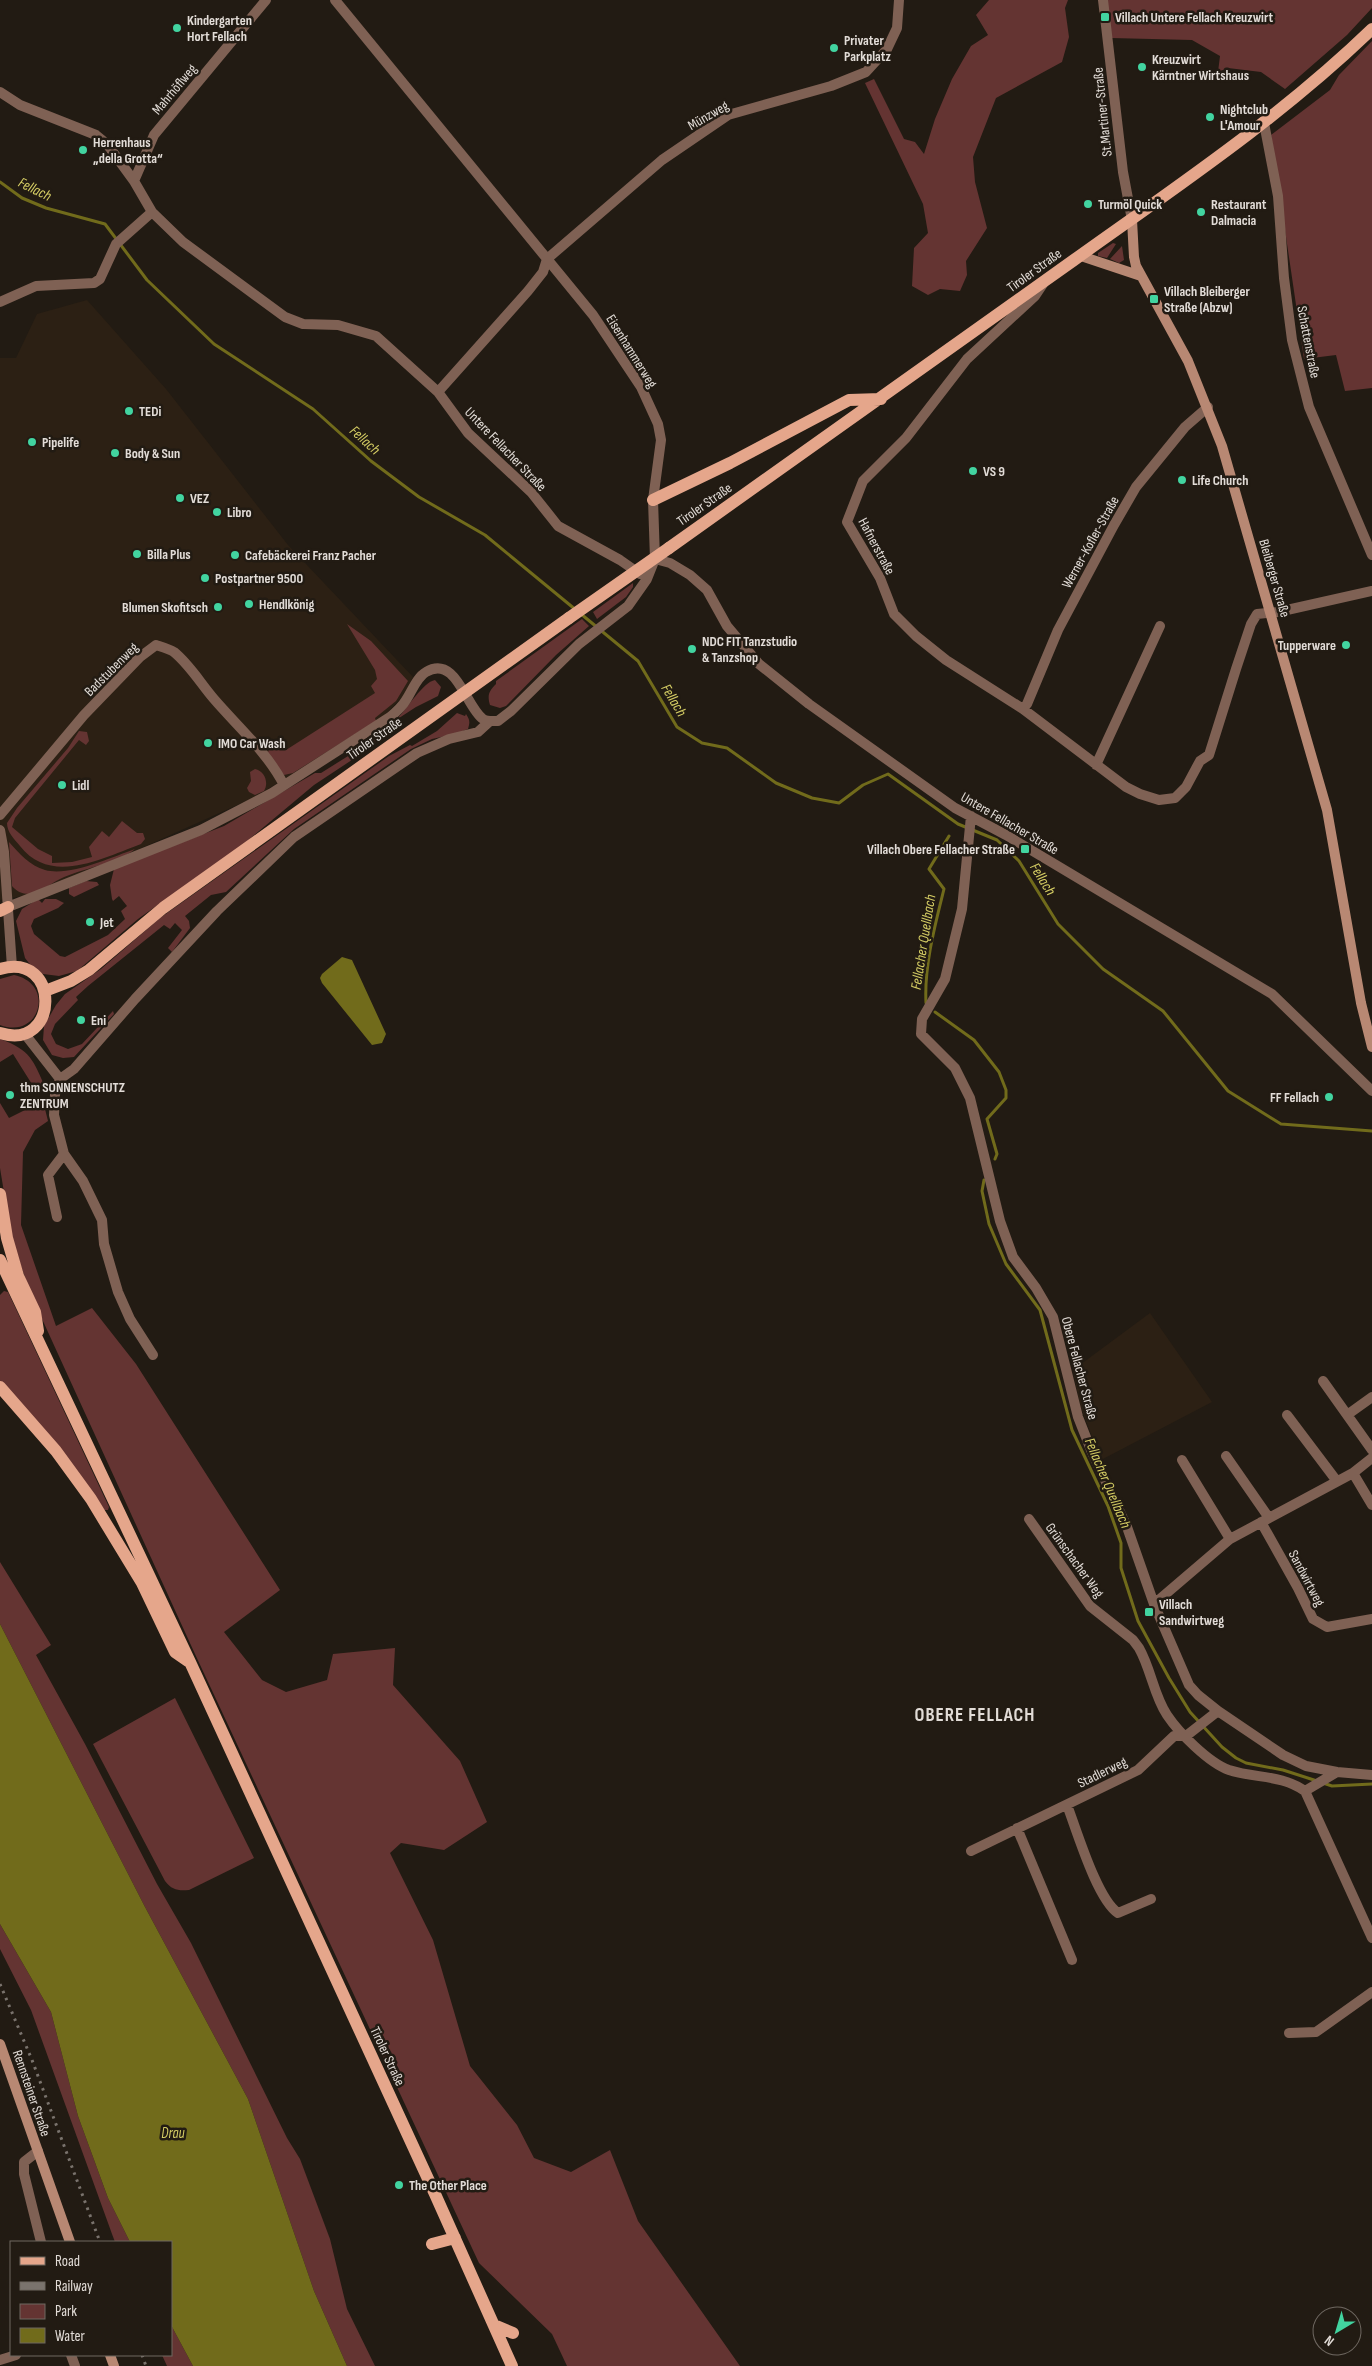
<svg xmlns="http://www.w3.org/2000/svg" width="1372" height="2366" viewBox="0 0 1372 2366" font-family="'Sofia Sans Condensed',sans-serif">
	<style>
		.built { fill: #2c2014 }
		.green { fill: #643432 }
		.water { fill: #716b1b }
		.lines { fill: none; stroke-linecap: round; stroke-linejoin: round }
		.stream { stroke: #716b1b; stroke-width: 3 }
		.minor { stroke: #7f6154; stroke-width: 10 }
		.secondary { stroke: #b88873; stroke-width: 10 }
		.primary { stroke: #e5a68b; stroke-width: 12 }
		.rail { stroke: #7a736d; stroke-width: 3; stroke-dasharray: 2.5 5; stroke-linecap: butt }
		.primary-bridge { stroke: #e5a68b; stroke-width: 12 }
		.poi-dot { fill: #42d4a0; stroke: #221b13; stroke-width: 2 }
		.labels { text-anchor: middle; stroke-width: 5; stroke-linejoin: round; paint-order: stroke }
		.poi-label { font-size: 14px; font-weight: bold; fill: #e2dcd7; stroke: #221b13; text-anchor: start }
		.street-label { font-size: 14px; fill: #e2dcd7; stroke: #221b13 }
		.water-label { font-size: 15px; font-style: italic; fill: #d5cd64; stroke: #221b13 }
		.district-label { font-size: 19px; font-weight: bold; letter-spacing: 1px; fill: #e2dcd7; stroke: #221b13 }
	</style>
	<rect width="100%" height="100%" fill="#221b13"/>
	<path class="built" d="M87,300L166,389L288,545L413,677L405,694L380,720L255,797L137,850L28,895L0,900V358H16L37,314Z
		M1150,1313L1212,1402L1101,1460L1080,1405L1073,1370Z"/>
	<path class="green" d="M989,0H1068L1065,8L1069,37L1062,62L996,98L973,157L975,182L987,228L966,261L967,275L960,291L940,289L928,295L912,286L914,248L928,233L923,204L865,83L874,79L904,139L915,142L924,154L935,119L952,79L971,46L988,35L976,15Z
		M1106,0H1372V8L1347,35L1285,89L1261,72L1228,68L1218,72L1220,56L1192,40L1111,38Z
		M1372,41V388L1345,391L1336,355L1304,359L1271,135L1330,90L1339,75Z
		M1113,243L1116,244L1107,258L1098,256V253Z
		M1122,246L1124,260L1119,263L1110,259Z
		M633,583V587L626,597L597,619L593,612Z
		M582,619L589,626L556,655L506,706L500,708L490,705C487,695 489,691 496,684V681Z
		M347,624L371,641L408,681L396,701L375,718L376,721L293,773L284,775L267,754L269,750L279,743L286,750L375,693L371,686L377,679L375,670Z
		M435,680L441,687L438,696L416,707L396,720C407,709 423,682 435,680Z
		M457,713L465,716L466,714C470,720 470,722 468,729L455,734L432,739L411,749L294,829L226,892L211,895L185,916L189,921L190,928L172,952L168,948L182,930L175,923L170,929L164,925L88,986L76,997L78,1000L55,1024L51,1034L56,1044L68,1049L82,1044L113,1011L114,1014L74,1057L63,1058L52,1055L43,1040L44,1026L56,1005L65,994L101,969L160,918L389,756L410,745L412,746L437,731Z
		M79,731L87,732L89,741L86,745L79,740L15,818L12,827L38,849L52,856V863L72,862L92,857L89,847L102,831L109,837L122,821L137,833H143L145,839L141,844C103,858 51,886 20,846C14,839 7,832 7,823L17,808L68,748Z
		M388,731L367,750L314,785L246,842L138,919L77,971L59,976L43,974L32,967L25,958L16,921L22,909L38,899L42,903L45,899H56L64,903L58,908L34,919L31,926L34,934L60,956L65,957L108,935L125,919L121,911L127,906L119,896L113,901L112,899L110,885L114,869L224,826L315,773H321Z
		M255,769C265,771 269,783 264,791L255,795L249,792L247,788L251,781L250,772Z
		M9,842C19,853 30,866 45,870C69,877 112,857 135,849C117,864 82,868 60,879C50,884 40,893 29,894C22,894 16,891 12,886Z
		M86,881L97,882L99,885L74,897L69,894V888Z
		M14,975C56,984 40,1040 0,1025V979Z
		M0,1039C31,1050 33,1060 46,1089L39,1092L35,1089L13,1054L0,1062Z
		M43,1101L48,1121L35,1130L23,1152L21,1225L56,1326L92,1308L136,1364L280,1590L224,1632L262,1680L286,1692L327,1680L333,1654L395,1648L393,1685L460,1761L487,1822L444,1850L401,1843L390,1853L433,1940L470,2066L517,2125L534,2158L571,2172L610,2150L638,2221L740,2366H567L552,2334L479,2263L195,1654L32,1297L12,1241L0,1168V1103L9,1118Z
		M4,1291L8,1292L109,1507L108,1510H104L30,1413L0,1381V1295Z
		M0,1562L51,1645L36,1655L85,1744L157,1884L191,1943L287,2138L300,2159L330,2239L347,2309L375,2366H347L314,2291L248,2099L145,1907L0,1624Z
		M175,1698L254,1858L189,1890C178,1891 172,1890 165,1881L93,1744Z
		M0,1924L51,2012L78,2116L108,2198L130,2242H115L112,2234L31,2010L0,1949Z
		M171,2325L193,2366H167L162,2355H171Z"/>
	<path class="water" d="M342,957L352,960L386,1034L382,1043L372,1045L322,983L320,978L322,974Z
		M0,1624L145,1907L248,2099L314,2291L347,2366H193L171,2325V2242H130L108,2198L78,2116L51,2012L0,1924Z"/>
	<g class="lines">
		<path class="stream" d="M0,182L22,198L46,208L105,224L147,280L214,344L313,409L371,461L419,497L485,535L576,610
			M581,614L638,661L677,727L702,743L727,748L776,783L812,798L839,803L863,785L888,774L958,824L997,840L1019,861L1058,924L1103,969L1163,1011L1228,1091L1281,1124L1372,1131
			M926,1003C924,966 935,925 944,889L929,869L949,836
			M935,1012L974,1040L999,1072L1006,1090V1098L987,1119L997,1154L995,1159
			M984,1180L982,1191L989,1224L1006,1264L1040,1310L1072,1430L1108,1506L1121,1543V1568L1138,1621L1169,1678L1190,1712L1222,1747L1236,1758L1246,1763L1283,1770L1317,1781
			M1323,1783L1332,1786L1372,1784"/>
		<path class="minor" d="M1103,0L1123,172L1132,220
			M0,92L20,105L96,135L107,144L134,181L152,212L183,242L285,317L303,324L338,325L376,336L438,392L468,433L531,492L558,526L620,560L640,574
			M1264,123L1278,196L1284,278L1292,340L1309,407L1372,555
			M134,181L154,135L266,0
			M547,259L662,160L728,115L831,86L866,72L887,49L897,28L899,0
			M1043,284L1035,296L967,359L906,438L863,481L847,522L880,578L894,614L916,636L946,660L1023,709L1126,787L1140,794L1159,800L1175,798L1186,787L1200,761L1209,755L1236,669L1251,624L1257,614L1278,612L1372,591
			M0,302L36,286L94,283L100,279L116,244L152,212
			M438,392L528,291L543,272L547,259
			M655,559L670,563L690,575L707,590L727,626L759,664L809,704L955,808L1006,835L1272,994L1372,1091
			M1023,709L1027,704L1058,630L1114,525L1136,487L1185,427L1208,407
			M1096,765L1160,626
			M0,815L84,715L140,657L156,645C162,647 169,649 174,652C190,665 201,684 214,699C238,727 267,752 284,785
			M971,816L962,909L945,979L922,1019L921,1034L955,1068L970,1098L1000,1221L1013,1257L1036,1288L1053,1317L1078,1417L1091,1450L1127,1527L1154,1604L1189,1685L1198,1695L1218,1711L1283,1755L1306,1766L1337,1772L1372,1775
			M0,830L4,852L12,967
			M8,907L201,830L272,793L390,717C396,712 402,707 406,700C412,691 417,677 426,672C456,654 466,707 483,719C487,722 492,721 498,721L511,711L579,644L628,606L647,579L655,559L653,500L661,440L658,424L641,387L593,315L335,0
			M24,1033L60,1079L74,1069L135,999L217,911L294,837L417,753L449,739L478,732L490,721
			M60,1079L55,1094L54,1115L64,1154L83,1181L102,1220L104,1244L118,1292L130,1319L153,1355
			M57,1217L48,1175L64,1154
			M1323,1381L1372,1450
			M1287,1415L1336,1480
			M1347,1415L1372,1397
			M1226,1456L1269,1518
			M1182,1460L1230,1539
			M1353,1473L1372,1505
			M1029,1519L1090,1606L1133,1640L1139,1648C1151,1669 1154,1696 1167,1715C1179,1733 1209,1763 1229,1770C1257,1779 1280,1774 1305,1791L1372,1938
			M1261,1522L1298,1588L1313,1619L1327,1627L1372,1619
			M1154,1604L1230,1539L1353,1473L1372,1458
			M1305,1791L1337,1772
			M1067,1805C1077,1831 1097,1899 1118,1913L1151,1899
			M1017,1828L1072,1960
			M971,1851L1138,1770L1174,1736H1186L1218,1711
			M1289,2033L1316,2032L1372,1992
			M38,2151L24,2162V2174L41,2242
			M71,2355L75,2366
			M0,2360L16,2355"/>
		<path class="secondary" d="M1132,220L1134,257L1136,266L1188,361L1222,446L1327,810L1361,1003L1372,1047
			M1081,256L1141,276
			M0,2044L70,2242
			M110,2355L114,2366"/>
		<path class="primary" d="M653,500L730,463L849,400L881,399
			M669,548C804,452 939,356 1074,260C1176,187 1281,117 1372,29
			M0,911L8,907
			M0,969C61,951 60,1052 0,1033
			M45,991L71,981L89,970L163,908L569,618
			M0,1194L7,1238L18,1276L35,1312L38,1331
			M0,1260L190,1662L435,2194L512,2366
			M0,1387L56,1451L91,1499L142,1583L175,1652L188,1661
			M432,2244L455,2238
			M494,2325L513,2333"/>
		<path class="rail" d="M0,1984L32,2060L100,2242
			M142,2355L146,2366"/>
		<path class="primary-bridge" d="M569,618L669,548"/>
	</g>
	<g class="poi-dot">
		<rect x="1100" y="12" width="10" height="10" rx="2.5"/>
		<circle cx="177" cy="28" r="5"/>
		<circle cx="834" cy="48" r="5"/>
		<circle cx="1142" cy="67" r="5"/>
		<circle cx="1210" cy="117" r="5"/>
		<circle cx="83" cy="150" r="5"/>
		<circle cx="1088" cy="204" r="5"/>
		<circle cx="1201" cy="212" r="5"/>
		<rect x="1149" y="294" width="10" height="10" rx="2.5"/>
		<circle cx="129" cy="411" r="5"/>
		<circle cx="32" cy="442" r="5"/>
		<circle cx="115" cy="453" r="5"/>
		<circle cx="973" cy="471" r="5"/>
		<circle cx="1182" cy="480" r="5"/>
		<circle cx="180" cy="498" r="5"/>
		<circle cx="217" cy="512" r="5"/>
		<circle cx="137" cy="554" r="5"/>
		<circle cx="235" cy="555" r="5"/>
		<circle cx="205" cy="578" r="5"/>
		<circle cx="249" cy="604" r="5"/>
		<circle cx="218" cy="607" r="5"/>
		<circle cx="1346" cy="645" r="5"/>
		<circle cx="692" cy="649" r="5"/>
		<circle cx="208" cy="743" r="5"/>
		<circle cx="62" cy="785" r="5"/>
		<rect x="1020" y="844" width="10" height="10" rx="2.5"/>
		<circle cx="90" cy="922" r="5"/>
		<circle cx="81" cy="1020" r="5"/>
		<circle cx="10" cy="1095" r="5"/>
		<circle cx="1329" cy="1097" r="5"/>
		<rect x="1144" y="1607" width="10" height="10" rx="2.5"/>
		<circle cx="399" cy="2185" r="5"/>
	</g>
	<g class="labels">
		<g class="poi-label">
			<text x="1115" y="22">Villach Untere Fellach Kreuzwirt</text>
			<text x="187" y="25">Kindergarten<tspan x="187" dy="16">Hort Fellach</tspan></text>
			<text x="844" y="45">Privater<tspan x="844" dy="16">Parkplatz</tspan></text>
			<text x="1152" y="64">Kreuzwirt<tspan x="1152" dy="16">Kärntner Wirtshaus</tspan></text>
			<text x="1220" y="114">Nightclub<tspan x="1220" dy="16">L'Amour</tspan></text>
			<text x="93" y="147">Herrenhaus<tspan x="93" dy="16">„della Grotta“</tspan></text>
			<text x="1098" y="209">Turmöl Quick</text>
			<text x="1211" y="209">Restaurant<tspan x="1211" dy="16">Dalmacia</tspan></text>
			<text x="1164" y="296">Villach Bleiberger<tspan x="1164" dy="16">Straße (Abzw)</tspan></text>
			<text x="139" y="416">TEDi</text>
			<text x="42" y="447">Pipelife</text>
			<text x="125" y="458">Body &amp; Sun</text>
			<text x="983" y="476">VS 9</text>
			<text x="1192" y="485">Life Church</text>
			<text x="190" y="503">VEZ</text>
			<text x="227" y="517">Libro</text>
			<text x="147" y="559">Billa Plus</text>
			<text x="245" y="560">Cafebäckerei Franz Pacher</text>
			<text x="215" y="583">Postpartner 9500</text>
			<text x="259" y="609">Hendlkönig</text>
			<text x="208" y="612" text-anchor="end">Blumen Skofitsch</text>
			<text x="702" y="646">NDC FIT Tanzstudio<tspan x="702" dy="16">&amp; Tanzshop</tspan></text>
			<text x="1336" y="650" text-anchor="end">Tupperware</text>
			<text x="218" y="748">IMO Car Wash</text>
			<text x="72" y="790">Lidl</text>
			<text x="1015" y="854" text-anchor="end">Villach Obere Fellacher Straße</text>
			<text x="100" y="927">Jet</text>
			<text x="91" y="1025">Eni</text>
			<text x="20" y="1092">thm SONNENSCHUTZ<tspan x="20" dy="16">ZENTRUM</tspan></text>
			<text x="1319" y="1102" text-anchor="end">FF Fellach</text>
			<text x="1159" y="1609">Villach<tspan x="1159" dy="16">Sandwirtweg</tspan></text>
			<text x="409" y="2190">The Other Place</text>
		</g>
		<g class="street-label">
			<text transform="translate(174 89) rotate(-50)" y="5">Mahrhöflweg</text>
			<text transform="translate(1102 112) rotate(-96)" y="5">St.Martiner-Straße</text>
			<text transform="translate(708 115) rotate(-30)" y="5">Münzweg</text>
			<text transform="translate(1034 270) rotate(-36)" y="5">Tiroler Straße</text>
			<text transform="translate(1309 342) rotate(79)" y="5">Schattenstraße</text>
			<text transform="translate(632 351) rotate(58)" y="5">Eisenhammerweg</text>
			<text transform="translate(506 449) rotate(46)" y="5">Untere Fellacher Straße</text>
			<text transform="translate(704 504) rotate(-35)" y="5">Tiroler Straße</text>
			<text transform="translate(1090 542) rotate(-61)" y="5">Werner-Kofler-Straße</text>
			<text transform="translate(877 546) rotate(62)" y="5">Hafnerstraße</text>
			<text transform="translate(1275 578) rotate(74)" y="5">Bleiberger Straße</text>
			<text transform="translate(111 669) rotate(-45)" y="5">Badstubenweg</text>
			<text transform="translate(374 738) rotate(-35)" y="5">Tiroler Straße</text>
			<text transform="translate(1010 823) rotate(30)" y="5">Untere Fellacher Straße</text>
			<text transform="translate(1080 1368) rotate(75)" y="5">Obere Fellacher Straße</text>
			<text transform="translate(1075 1560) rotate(54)" y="5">Grünschacher Weg</text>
			<text transform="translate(1307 1578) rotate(62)" y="5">Sandwirtweg</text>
			<text transform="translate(1102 1772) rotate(-26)" y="5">Stadlerweg</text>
			<text transform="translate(388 2056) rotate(65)" y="5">Tiroler Straße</text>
			<text transform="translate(32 2093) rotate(71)" y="5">Rennsteiner Straße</text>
		</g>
		<g class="water-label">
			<text transform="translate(35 189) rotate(26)" y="5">Fellach</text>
			<text transform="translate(365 440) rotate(42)" y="5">Fellach</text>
			<text transform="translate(674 700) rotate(59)" y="5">Fellach</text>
			<text transform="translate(1043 879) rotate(58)" y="5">Fellach</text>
			<text transform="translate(923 942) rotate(-81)" y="5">Fellacher Quellbach</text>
			<text transform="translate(1108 1483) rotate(67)" y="5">Fellacher Quellbach</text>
			<text x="173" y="2138">Drau</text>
		</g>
		<g class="district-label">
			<text x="975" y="1721">OBERE FELLACH</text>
		</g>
	</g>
	<rect x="10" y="2241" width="162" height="115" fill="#221b13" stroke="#6f6861"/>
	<rect x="20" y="2257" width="25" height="8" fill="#e5a68b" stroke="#6f6861"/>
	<text x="55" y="2266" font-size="15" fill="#e2dcd7">Road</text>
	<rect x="20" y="2282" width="25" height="8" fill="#7a736d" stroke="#6f6861"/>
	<text x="55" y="2291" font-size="15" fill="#e2dcd7">Railway</text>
	<rect x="20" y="2304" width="25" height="15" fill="#643432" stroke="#6f6861"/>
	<text x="55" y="2316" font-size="15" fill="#e2dcd7">Park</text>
	<rect x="20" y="2328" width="25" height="15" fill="#716b1b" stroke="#6f6861"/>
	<text x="55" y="2341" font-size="15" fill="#e2dcd7">Water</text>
	<g transform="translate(1337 2331) rotate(218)"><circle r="24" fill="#221b13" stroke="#6f6861"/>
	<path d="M0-4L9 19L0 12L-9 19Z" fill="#42d4a0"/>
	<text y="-8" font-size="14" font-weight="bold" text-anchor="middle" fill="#e2dcd7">N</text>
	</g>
</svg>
